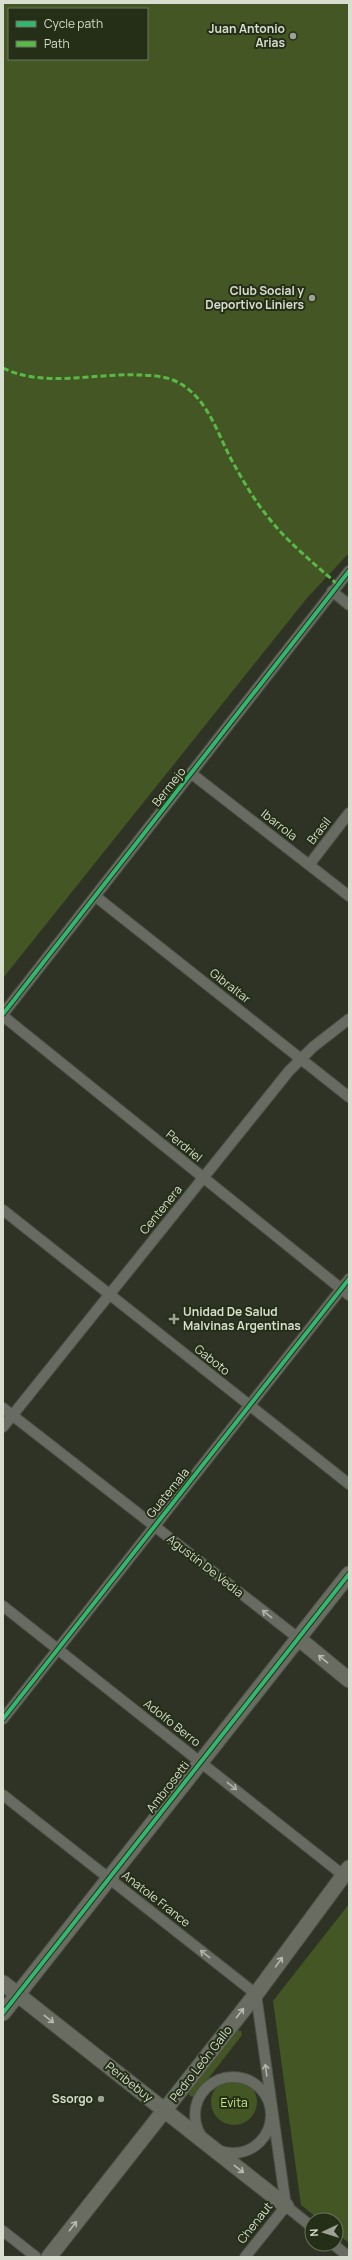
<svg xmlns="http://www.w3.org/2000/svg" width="352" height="2260" viewBox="0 0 352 2260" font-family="Manrope,sans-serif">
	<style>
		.green { fill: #445623; fill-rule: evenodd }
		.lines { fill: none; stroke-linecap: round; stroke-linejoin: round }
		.street-casing { stroke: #4c5045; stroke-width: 12 }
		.secondary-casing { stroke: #4c5045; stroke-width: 17 }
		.street { stroke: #676b62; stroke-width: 10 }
		.secondary { stroke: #686c61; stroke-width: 15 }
		.quiet { stroke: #58b947; stroke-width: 3; stroke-dasharray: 6 3; stroke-linecap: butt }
		.cycleway-casing { stroke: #252e17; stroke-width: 6 }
		.cycleway { stroke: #33b770; stroke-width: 4 }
		.oneway { stroke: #b0b5a9 }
		.oneway2 { stroke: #b6bbae }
		.poi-dot { fill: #9ca294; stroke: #252e17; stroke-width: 1.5 }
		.labels { text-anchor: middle; stroke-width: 4; stroke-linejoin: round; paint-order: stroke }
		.poi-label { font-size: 12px; font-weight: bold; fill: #d7ddcf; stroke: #252e17; text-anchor: end }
		.street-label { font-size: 12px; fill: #d7ddcf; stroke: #252e17 }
		.park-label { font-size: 12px; fill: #c2ea7f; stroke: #252e17 }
	</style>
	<rect width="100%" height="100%" fill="#2e3326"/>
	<path class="green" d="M3,3H349V553L307,598L3,978ZM9,9H147V59H9Z
		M349,1904V2243L336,2233V2220H320L301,2205L273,2001Z
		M236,2030L241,2031L242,2035L194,2097L190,2096L188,2092Z
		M211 2102a23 23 0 1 1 46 0a23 23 0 1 1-46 0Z"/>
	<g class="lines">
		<g class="street-casing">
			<path id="street" d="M332,591L349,605
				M192,774L349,896
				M309,865L349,813
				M95,896L349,1097
				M3,1014L349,571
				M3,1016L349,1295
				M3,1210L349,1484
				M3,1408L298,1638
				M3,1427L289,1071L313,1047L349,1019
				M3,1606L343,1875
				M3,1719L349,1279
				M3,1795L256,1994L286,2206
				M195 2115a38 38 0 1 1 76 0a38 38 0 1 1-76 0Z
				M286,2206L312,2227
				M3,2231L36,2257
				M333,2244L349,2257
				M245,2257L286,2206"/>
		</g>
		<g class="secondary-casing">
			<path id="secondary" d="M298,1638L349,1680
				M3,1983L286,2206
				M3,2013L349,1574
				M49,2257L256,1994L349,1868"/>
		</g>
		<use href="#street" class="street"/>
		<use href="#secondary" class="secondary"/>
		<path class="quiet" d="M3,368C44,388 94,373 138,375C149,375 163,376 173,380C206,394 216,430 231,459C242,479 254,500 268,517C288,543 314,563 338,585"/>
		<g class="cycleway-casing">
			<path id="cycleway" d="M3,1014L349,571
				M3,1719L349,1279
				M3,2013L349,1574"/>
		</g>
		<use href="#cycleway" class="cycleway"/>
	</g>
	<defs><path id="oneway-shaft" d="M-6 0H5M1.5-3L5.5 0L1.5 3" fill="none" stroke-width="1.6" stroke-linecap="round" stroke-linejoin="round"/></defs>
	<g class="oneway">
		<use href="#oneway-shaft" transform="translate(267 1614) rotate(-142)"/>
		<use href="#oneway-shaft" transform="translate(232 1786) rotate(38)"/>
		<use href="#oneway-shaft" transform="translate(205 1954) rotate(-142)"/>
		<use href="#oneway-shaft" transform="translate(266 2070) rotate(-98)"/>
	</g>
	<g class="oneway2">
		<use href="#oneway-shaft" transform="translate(323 1659) rotate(-141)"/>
		<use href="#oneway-shaft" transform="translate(279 1962) rotate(-54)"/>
		<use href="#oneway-shaft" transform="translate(240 2013) rotate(-52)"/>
		<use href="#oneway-shaft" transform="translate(49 2019) rotate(38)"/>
		<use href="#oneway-shaft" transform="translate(239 2169) rotate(38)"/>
		<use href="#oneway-shaft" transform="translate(73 2226) rotate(-52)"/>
	</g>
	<g class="poi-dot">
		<circle cx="293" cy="36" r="4"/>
		<circle cx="312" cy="298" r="4"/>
		<path d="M172 1313h4v4h4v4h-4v4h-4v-4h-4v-4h4z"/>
		<circle cx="101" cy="2099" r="4"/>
	</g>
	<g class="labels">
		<g class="poi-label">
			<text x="285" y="33">Juan Antonio<tspan x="285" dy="14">Arias</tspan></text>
			<text x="304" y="295">Club Social y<tspan x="304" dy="14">Deportivo Liniers</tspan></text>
			<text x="183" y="1316" text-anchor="start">Unidad De Salud<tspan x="183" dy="14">Malvinas Argentinas</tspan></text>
			<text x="93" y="2103">Ssorgo</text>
		</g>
		<g class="street-label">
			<text transform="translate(169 787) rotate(-52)" y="4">Bermejo</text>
			<text transform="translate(279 825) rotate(38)" y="4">Ibarrola</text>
			<text transform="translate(319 831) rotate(-52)" y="4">Brasil</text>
			<text transform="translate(230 986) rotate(38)" y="4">Gibraltar</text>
			<text transform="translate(184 1146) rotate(39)" y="4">Perdriel</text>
			<text transform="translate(161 1210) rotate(-51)" y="4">Centenera</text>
			<text transform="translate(212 1360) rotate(38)" y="4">Gaboto</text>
			<text transform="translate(168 1493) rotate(-51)" y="4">Guatemala</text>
			<text transform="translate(205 1566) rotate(38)" y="4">Agustín De Vedia</text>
			<text transform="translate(172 1723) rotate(38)" y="4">Adolfo Berro</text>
			<text transform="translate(168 1787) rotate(-52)" y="4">Ambrosetti</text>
			<text transform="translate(156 1899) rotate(38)" y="4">Anatole France</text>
			<text transform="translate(201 2064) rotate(-52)" y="4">Pedro León Gallo</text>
			<text transform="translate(129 2082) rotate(38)" y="4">Peribebuy</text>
			<text transform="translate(255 2223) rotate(-52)" y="4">Chenaut</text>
		</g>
		<g class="park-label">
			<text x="234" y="2107">Evita</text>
		</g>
	</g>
	<rect width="352" height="2260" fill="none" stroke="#d7ddcf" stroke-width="8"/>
	<rect x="8" y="8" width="140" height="52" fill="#252e17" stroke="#6c7461"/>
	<rect x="16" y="21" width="20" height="6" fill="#33b770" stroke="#6c7461"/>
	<text x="44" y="28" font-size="12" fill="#d7ddcf">Cycle path</text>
	<rect x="16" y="41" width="20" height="6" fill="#58b947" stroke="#6c7461"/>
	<text x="44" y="48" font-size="12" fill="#d7ddcf">Path</text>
	<g transform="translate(324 2232) rotate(266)"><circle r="19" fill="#252e17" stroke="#6c7461"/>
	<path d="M0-3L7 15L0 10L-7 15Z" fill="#9ca294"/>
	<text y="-6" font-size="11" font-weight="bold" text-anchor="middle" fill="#d7ddcf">N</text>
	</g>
</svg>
